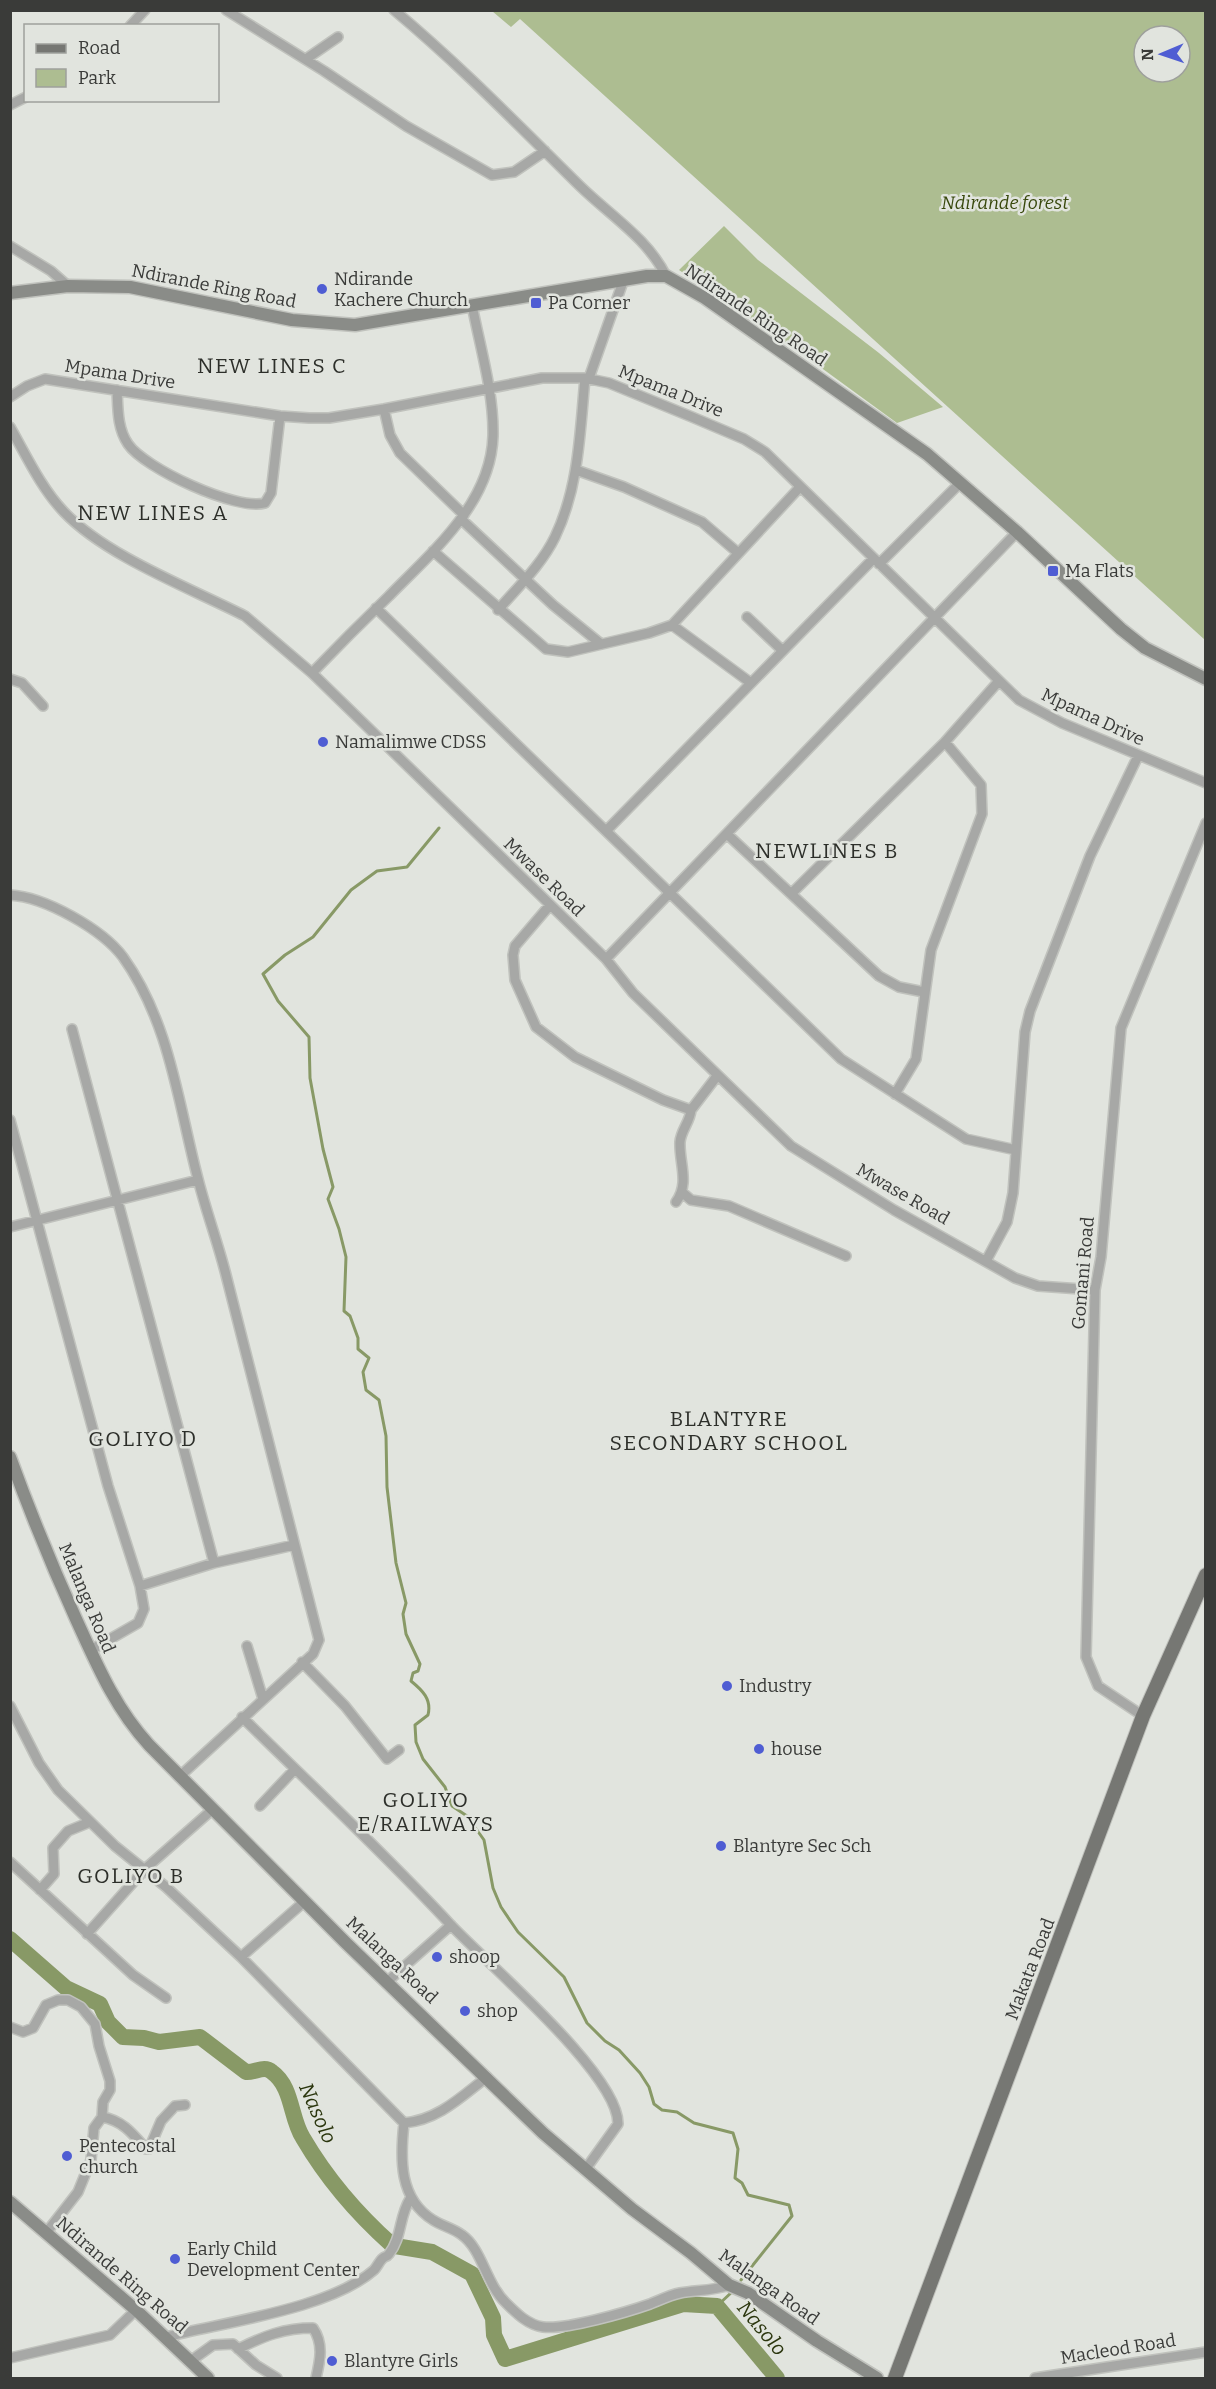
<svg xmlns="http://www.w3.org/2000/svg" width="1216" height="2389" viewBox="0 0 1216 2389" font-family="Bitter,serif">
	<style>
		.green { fill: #adbd91; fill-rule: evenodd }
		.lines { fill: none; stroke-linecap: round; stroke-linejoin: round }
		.stream { stroke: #896; stroke-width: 3 }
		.river { stroke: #896; stroke-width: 16 }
		.street-casing { stroke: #c0c2bd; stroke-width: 12 }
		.secondary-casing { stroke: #c0c2bd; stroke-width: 15 }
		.primary-casing { stroke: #c0c2bd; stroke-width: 16 }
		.street { stroke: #a7a8a6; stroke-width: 9 }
		.secondary { stroke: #8a8c88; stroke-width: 12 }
		.primary { stroke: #767773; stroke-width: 14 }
		.poi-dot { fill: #4f5dd3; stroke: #e1e4de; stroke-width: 2 }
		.labels { text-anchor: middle; stroke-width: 5; stroke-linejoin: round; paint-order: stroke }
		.park-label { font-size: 18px; font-style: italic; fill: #38480c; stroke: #e1e4de }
		.poi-label { font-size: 18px; fill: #3a3b39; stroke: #e1e4de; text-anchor: start }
		.street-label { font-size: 18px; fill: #3a3b39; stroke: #e1e4de }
		.water-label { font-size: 20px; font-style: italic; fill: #2b360e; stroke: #e1e4de }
		.quarter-label { font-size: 21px; letter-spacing: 1.5px; fill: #2d2f2a; stroke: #e1e4de }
	</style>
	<rect width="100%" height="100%" fill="#e1e4de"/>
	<path class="green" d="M492,11H1205V640L520,19L511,27ZM1144,36H1180V72H1144Z
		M724,226L758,260L879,353L943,407L897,423L790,345L679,270Z"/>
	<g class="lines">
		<path class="stream" d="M439,828L407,867L377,871L351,890L313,937L285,955L263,974L278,1001L309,1037L310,1078L323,1149L333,1187L328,1199L339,1229L346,1257L344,1311L350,1316L358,1338V1349L369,1358L363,1372L366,1390L379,1400L386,1436L387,1487L396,1563L406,1603L403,1614L406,1634L420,1664L418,1671L413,1673L411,1681C422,1690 432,1699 428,1715L415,1725L416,1742L423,1759L445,1787L452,1806L467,1816L484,1840L493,1888L501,1907L518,1932L564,1977L587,2023L605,2041L619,2050L640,2073L649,2087L654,2104L662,2110L677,2112L694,2123L733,2133L738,2149L735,2178L742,2183L748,2195L789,2205L792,2216L741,2280
			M717,2306L733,2291"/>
		<path class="river" d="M10,1939L66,1988L100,2004L108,2022L123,2037L144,2038L159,2042L200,2037L246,2072C255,2073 264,2065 272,2072C293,2087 290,2118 303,2138C327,2179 356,2213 392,2245
			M395,2246L432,2252L472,2274L493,2318L494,2335L505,2359L683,2304L717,2306L777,2378"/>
		<g class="street-casing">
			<path id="street" d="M226,10L324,71L406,126L492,175L514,172L545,151
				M394,10C461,66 520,127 581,187C611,216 648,239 666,276
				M130,26L145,10
				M306,59L338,37
				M10,105L26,97
				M10,246L51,271L68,286
				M589,378L624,279
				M117,390C118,408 117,428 128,444C144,468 236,511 265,503L271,493L280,416
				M10,397L27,386L45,379L280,416L309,418H329L384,409L542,378H585L609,383L692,417L744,439L765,452L1019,700L1062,723L1206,783
				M384,409L390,435L400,453L464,515
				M10,427C26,455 41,488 64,512C106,556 190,588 245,616L312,673L606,959L633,993L791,1146L894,1210L1015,1278L1038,1286L1095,1290
				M576,470L624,487L702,522L737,552
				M461,519L553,605L601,644
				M433,551L546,649L568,652L649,633L672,625L800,487
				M879,564L960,483
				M376,608L841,1059L966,1139L1016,1150
				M498,610C518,587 542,564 555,537C579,487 580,432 585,378
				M747,617L783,651
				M672,625L751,683
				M312,673C337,647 363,621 389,596C433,551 491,503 493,436C494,393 480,347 472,305
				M10,679L22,683L43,706
				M606,831L873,559
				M728,835L879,976L899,987L924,992
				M792,893L945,742L998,682
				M10,895C45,897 102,929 123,957C170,1023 178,1103 198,1179C206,1211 218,1243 226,1275C258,1396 287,1519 319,1640L313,1654L179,1777
				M550,905L515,946L513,955L515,980L536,1027L575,1057L663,1100L691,1110L717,1076
				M606,959L1017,532
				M72,1029L214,1563
				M895,1094L916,1059L931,950L982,814L981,785L945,742
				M10,1120L108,1486L140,1586L144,1609L138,1623L91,1650
				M683,1193L691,1200L729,1206L846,1256
				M676,1202C690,1183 679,1163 680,1142C681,1130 690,1122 691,1110
				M10,1227L198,1180
				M986,1261L1007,1222L1013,1193L1025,1032L1030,1011L1090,856L1138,756
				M140,1586L214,1563L294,1545
				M247,1646L263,1699
				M302,1662L345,1706L387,1759L399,1750
				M10,1706L39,1763L58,1790L115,1846L166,1887L241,1957L404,2123C438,2120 461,2097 487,2077
				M1143,1716L1098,1686L1086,1657L1095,1290L1101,1257L1121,1028L1206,823
				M242,1717C311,1785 383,1852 449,1923C484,1961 619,2074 618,2124L585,2170
				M260,1806L295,1769
				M10,1862L133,1975L166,1998
				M40,1890L54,1874L53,1848L68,1831L90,1822
				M87,1934L145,1869L213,1809
				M241,1957L305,1901
				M388,1981L451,1925
				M10,2027L23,2032L33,2028L46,2005L58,2000H68L81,2007L95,2024L99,2046L110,2081V2090L103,2102L102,2117L94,2128L91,2160L78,2192L46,2233
				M102,2117C122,2120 133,2134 146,2149H149L161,2121L175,2106L185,2105
				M404,2123C400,2159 399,2199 433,2220C442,2226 453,2228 462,2235C482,2249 486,2284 506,2303C516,2313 528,2325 543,2327C566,2330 627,2312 650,2304C660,2300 670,2295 680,2293C697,2290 713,2291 729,2285
				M166,2337C224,2322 330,2309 374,2270C377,2267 379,2262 382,2259C386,2255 386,2258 389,2254C402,2238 399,2216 410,2199
				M238,2349C264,2336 284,2328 313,2328C324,2344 320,2361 316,2378
				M10,2358L110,2335L136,2310
				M192,2360L213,2345L233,2344L256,2365L277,2378
				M1035,2378L1206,2352"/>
		</g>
		<g class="secondary-casing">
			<path id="secondary" d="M10,293L68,286L130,287L292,320L355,325L647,276H666L705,298L927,454L1017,532L1121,629L1145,648L1206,679
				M10,1457C30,1512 52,1566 76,1619C97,1665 115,1708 149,1745L345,1942L543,2133L632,2209L691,2253L729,2285L748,2293L817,2341L877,2378
				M10,2202L136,2310L208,2378"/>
		</g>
		<g class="primary-casing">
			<path id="primary" d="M895,2378L1143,1716L1206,1575"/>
		</g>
		<use href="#street" class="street"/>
		<use href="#secondary" class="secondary"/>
		<use href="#primary" class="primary"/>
	</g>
	<g class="poi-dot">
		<circle cx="322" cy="289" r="6"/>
		<rect x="530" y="297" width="12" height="12" rx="3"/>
		<rect x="1047" y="565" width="12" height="12" rx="3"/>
		<circle cx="323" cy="742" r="6"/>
		<circle cx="727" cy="1686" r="6"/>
		<circle cx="759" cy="1749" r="6"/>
		<circle cx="721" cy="1846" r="6"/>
		<circle cx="437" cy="1957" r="6"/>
		<circle cx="465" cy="2011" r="6"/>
		<circle cx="67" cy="2156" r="6"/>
		<circle cx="175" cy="2259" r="6"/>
		<circle cx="332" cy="2361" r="6"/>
	</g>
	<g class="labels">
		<g class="park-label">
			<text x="1005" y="209">Ndirande forest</text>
		</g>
		<g class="poi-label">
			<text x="334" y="285">Ndirande<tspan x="334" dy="21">Kachere Church</tspan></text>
			<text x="548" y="309">Pa Corner</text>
			<text x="1065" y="577">Ma Flats</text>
			<text x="335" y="748">Namalimwe CDSS</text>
			<text x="739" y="1692">Industry</text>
			<text x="771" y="1755">house</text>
			<text x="733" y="1852">Blantyre Sec Sch</text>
			<text x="449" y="1963">shoop</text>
			<text x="477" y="2017">shop</text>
			<text x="79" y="2152">Pentecostal<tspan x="79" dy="21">church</tspan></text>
			<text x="187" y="2255">Early Child<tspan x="187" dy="21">Development Center</tspan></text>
			<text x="344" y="2367">Blantyre Girls</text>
		</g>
		<g class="street-label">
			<text transform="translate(214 286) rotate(11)" y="6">Ndirande Ring Road</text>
			<text transform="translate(756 315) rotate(34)" y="6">Ndirande Ring Road</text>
			<text transform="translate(120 374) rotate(9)" y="6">Mpama Drive</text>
			<text transform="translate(671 391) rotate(22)" y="6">Mpama Drive</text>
			<text transform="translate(1093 717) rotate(25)" y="6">Mpama Drive</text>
			<text transform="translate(544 877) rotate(44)" y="6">Mwase Road</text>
			<text transform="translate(903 1194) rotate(30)" y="6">Mwase Road</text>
			<text transform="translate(1083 1273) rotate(-85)" y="6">Gomani Road</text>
			<text transform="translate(87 1598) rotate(67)" y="6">Malanga Road</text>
			<text transform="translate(392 1960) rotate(43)" y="6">Malanga Road</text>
			<text transform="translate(1030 1969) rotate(-69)" y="6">Makata Road</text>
			<text transform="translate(122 2275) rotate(41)" y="6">Ndirande Ring Road</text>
			<text transform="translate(769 2287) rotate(35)" y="6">Malanga Road</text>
			<text transform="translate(1118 2349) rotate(-9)" y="6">Macleod Road</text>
		</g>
		<g class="water-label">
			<text transform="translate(318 2113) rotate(66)" y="7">Nasolo</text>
			<text transform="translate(762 2328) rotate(50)" y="7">Nasolo</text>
		</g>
		<g class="quarter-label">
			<text x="272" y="373">NEW LINES C</text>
			<text x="153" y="520">NEW LINES A</text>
			<text x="827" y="858">NEWLINES B</text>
			<text x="729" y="1426">BLANTYRE<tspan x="729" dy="24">SECONDARY SCHOOL</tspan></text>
			<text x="143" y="1446">GOLIYO D</text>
			<text x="426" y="1807">GOLIYO<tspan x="426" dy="24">E/RAILWAYS</tspan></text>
			<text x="131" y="1883">GOLIYO B</text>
		</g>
	</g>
	<rect width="1216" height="2389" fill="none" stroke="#3a3b39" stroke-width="24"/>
	<rect x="24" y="24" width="195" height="78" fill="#e1e4de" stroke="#9ea09c" stroke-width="1.5"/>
	<rect x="36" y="44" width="30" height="9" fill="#767773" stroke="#9ea09c" stroke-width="1.5"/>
	<text x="78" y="54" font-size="18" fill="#3a3b39">Road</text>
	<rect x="36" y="69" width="30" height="18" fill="#adbd91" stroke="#9ea09c" stroke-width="1.5"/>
	<text x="78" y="84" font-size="18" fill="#3a3b39">Park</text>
	<g transform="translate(1162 54) rotate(268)"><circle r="28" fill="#e1e4de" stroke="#9ea09c" stroke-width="1.5"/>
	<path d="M0-4.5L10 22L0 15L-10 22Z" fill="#4f5dd3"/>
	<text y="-9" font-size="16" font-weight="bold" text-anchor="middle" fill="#3a3b39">N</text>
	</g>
</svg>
